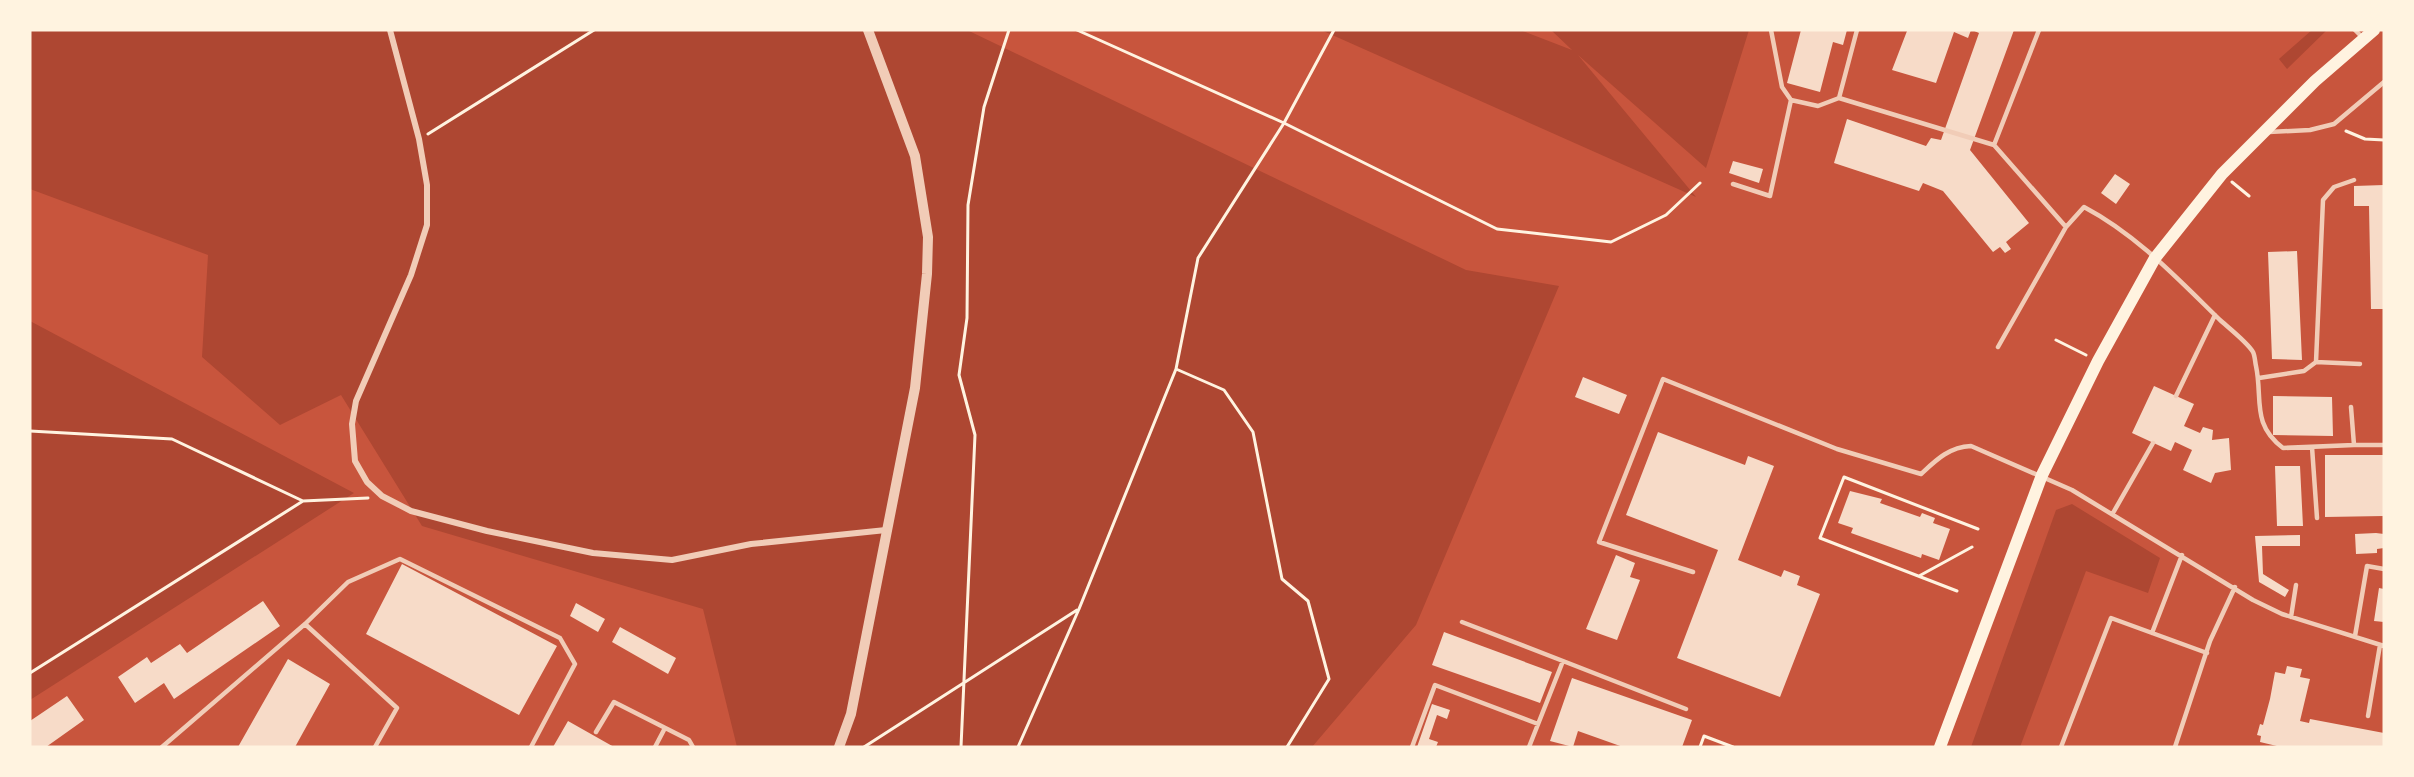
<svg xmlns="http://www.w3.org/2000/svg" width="2414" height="777" viewBox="0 0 2414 777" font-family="'Playfair Display',serif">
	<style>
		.green { fill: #ae4732 }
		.building { fill: #f7dbc8 }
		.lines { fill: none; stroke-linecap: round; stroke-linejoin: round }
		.path { stroke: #fff3e0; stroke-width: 3 }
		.service { stroke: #f1ccb7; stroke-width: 4.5 }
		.minor { stroke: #f1ccb7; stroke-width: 6 }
		.tertiary { stroke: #f1ccb7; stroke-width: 10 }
		.secondary { stroke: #fff3e0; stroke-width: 12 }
	</style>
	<rect width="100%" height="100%" fill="#c8553d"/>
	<path class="green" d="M30,30H967L1466,270L1559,286L1416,625L1312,747H737L703,609L422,526L341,395L280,425L202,357L208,255L30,189Z
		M1321,30H1520L1572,50L1551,30H1749L1706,168L1578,55L1696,197Z
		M2312,30H2327L2287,69L2279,59Z
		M30,321L354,493L30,700Z
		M2072,504L2160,558L2148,593L2086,571L2020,747H1971L2056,510Z"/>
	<path class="building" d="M1801,30H1847L1843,45L1833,42L1820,92L1787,83Z
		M1971,30L1968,38L1954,32L1936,83L1892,70L1907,31Z
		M1972,30H2014L1970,150L2029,223L2006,242L2011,249L2005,253L2000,247L1993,252L1943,191L1923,183L1919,191L1834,163L1847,119L1926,146L1931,138L1941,140L1979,33Z
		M1733,161L1763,169L1759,183L1729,173Z
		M2115,174L2130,184L2116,204L2101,193Z
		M2384,185V309H2371L2369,206H2354V186Z
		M2297,251L2302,360L2272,359L2268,252Z
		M1583,377L1627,395L1619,414L1575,397Z
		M2154,386L2194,404L2184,426L2200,433L2203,427L2213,430L2212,440L2229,438L2231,470L2215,473L2211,483L2183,470L2192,450L2175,442L2171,451L2132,433Z
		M2273,396L2332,397L2333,436L2273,435Z
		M1658,432L1745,465L1748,456L1774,466L1738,560L1781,577L1784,570L1800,576L1797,585L1820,594L1780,697L1677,658L1718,550L1626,515Z
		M2325,455H2384V516L2325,517Z
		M2275,466H2300L2303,526H2277Z
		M1850,491L1882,499L1880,503L1920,517L1922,513L1935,518L1933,523L1950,529L1939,560L1922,554L1921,558L1851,533L1853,528L1838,523Z
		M2376,533L2384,534V548L2377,549V553L2356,554L2355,534Z
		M2300,535V546H2262L2263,574L2289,590L2285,597L2259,582L2255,536Z
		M1616,555L1635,563L1630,577L1640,580L1617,640L1586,629Z
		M402,564L557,646L519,715L366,634Z
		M2379,588L2384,589V622L2374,621Z
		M263,601L280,626L174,699L164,683L135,703L118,677L147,657L151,663L180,644L187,653Z
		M576,603L605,619L598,632L570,616Z
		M620,627L676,658L668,674L612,642Z
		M1444,632L1552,672L1540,703L1432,665Z
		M288,659L330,684L295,747H238Z
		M2287,666L2302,669L2300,677L2310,679L2300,721L2309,723L2310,719L2384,733V747H2281L2260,742L2261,736L2257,735L2260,724L2263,725L2270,699L2275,672L2285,674Z
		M1572,678L1692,720L1682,747H1623L1578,731L1573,747L1550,741Z
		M67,696L84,720L46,747H30V721Z
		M1432,704L1450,710L1447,719L1437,715L1429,739L1438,742L1436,747H1417Z
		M568,721L614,747H553Z"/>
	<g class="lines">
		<path class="path" d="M1077,30L1284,123L1497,229L1611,242L1666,215L1700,183
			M2346,131L2365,139L2384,140
			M428,134L594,30
			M2232,182L2249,196
			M2056,340L2086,355
			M1176,369L1224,390L1253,432L1282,579L1308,601L1329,679L1287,747
			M30,431L172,439L303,501L368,498
			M1919,576L1972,547
			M1957,591L1820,538L1844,477L1978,529
			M30,673L303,501
			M864,747L1077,610
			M961,747L975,435L959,375L967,318L968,205L984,107L1009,30
			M1018,747L1079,609L1176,369L1198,258L1284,123L1334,30
			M1700,747L1704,736L1733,747"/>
		<path class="service" d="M1771,30L1782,87L1791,100
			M2039,30L1994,145L2066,227
			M2355,30L2363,38
			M1839,98L1857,30
			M2269,132L2310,130L2334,124L2384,82
			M1733,184L1770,196L1791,100L1818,106L1839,98L1994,145
			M1998,347L2066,227L2084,207C2137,235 2178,279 2220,320C2229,328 2248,343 2253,352C2255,356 2255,362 2256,366C2263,399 2251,424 2283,448L2354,445L2351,407
			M2316,362L2360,364
			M2259,378L2304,371L2316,362L2323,200L2334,187L2354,180
			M2176,396L2215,315
			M2354,445H2384
			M2312,447L2317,518
			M2113,513L2153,443
			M1693,572L1599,542L1663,379L1837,449L1921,474C1936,460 1949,447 1971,446L2072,490L2253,600L2282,614L2384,646
			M2291,617L2296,585
			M1462,622L1563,661
			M305,624L397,708L375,747
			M2152,633L2182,555
			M2355,636L2367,566L2384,569
			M2368,716L2380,645
			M596,732L614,702L689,740L693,747
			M162,747L305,624L348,582L400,559L560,638L575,664L531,747
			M655,747L665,728
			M1412,747L1435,685L1538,724
			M1529,747L1563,661L1686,709
			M2061,747L2111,618L2207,653
			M2175,747L2210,641L2235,587"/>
		<path class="minor" d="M390,30L419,139L427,185V225L411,275L356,401L352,424L355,461L367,482L382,496L411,511L487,531L593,553L672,560L751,544L886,530"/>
		<path class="tertiary" d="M839,747L851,714L915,388L927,274L928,237L915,156L868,30"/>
		<path class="secondary" d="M1940,747L2042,475L2098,361L2155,258L2222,174L2315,81L2374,30"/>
	</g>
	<rect width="2414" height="777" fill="none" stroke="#fff3e0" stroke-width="63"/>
</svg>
